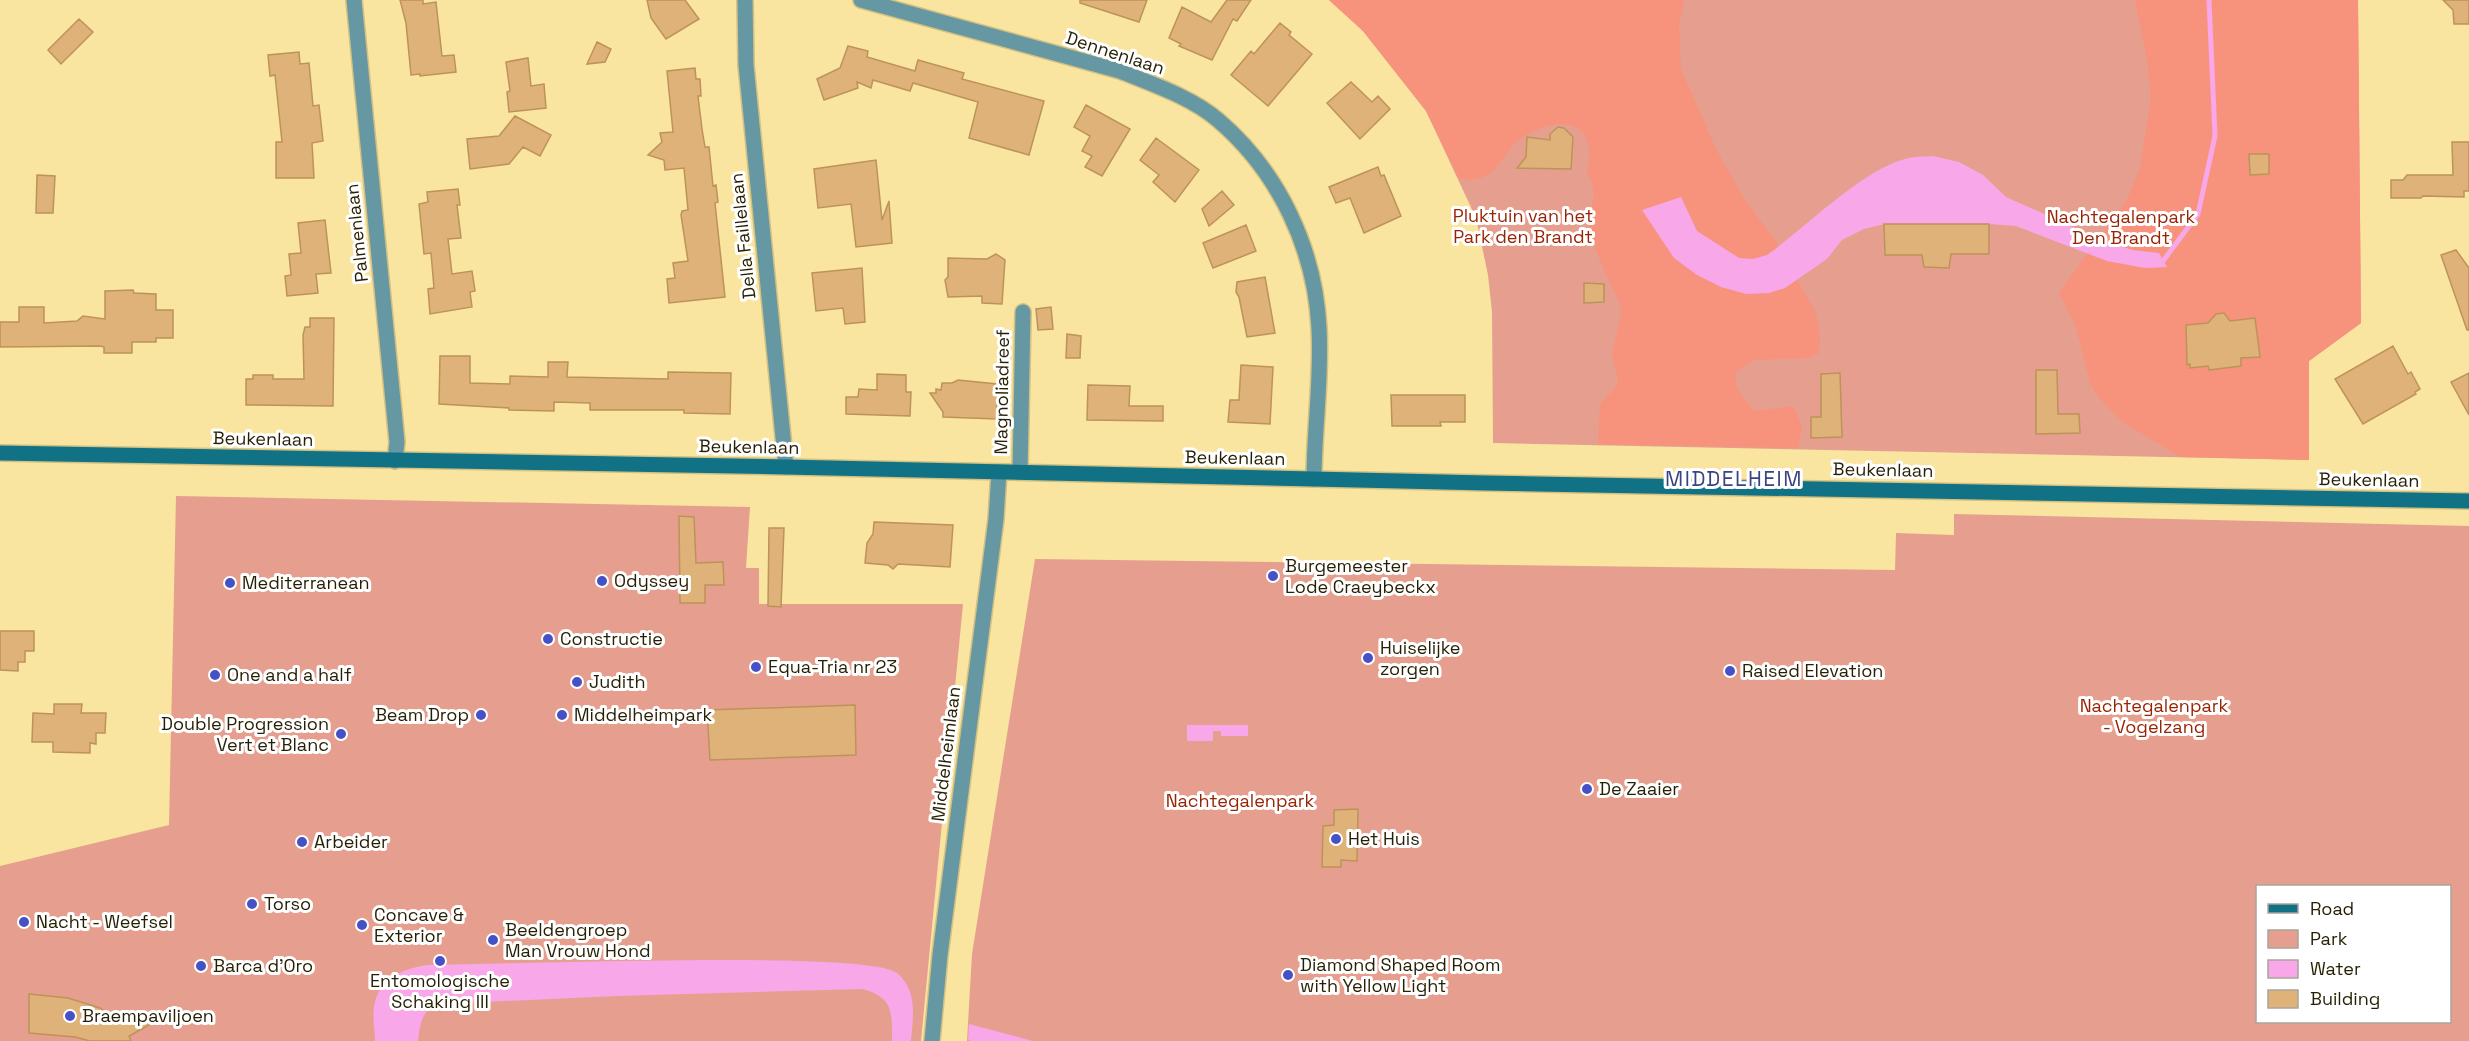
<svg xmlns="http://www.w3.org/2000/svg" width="2469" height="1041" viewBox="0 0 2469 1041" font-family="'Space Grotesk',sans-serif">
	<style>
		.green { fill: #e69f8e; fill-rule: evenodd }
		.forest { fill: #f7937c }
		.water { fill: #f8a7e8 }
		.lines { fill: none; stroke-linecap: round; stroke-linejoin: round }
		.stream { stroke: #f8a7e8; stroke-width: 5 }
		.building { fill: #deb278; stroke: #bd935a; stroke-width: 1.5 }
		.street-casing { stroke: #d3c183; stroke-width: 18 }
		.secondary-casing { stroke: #d3c183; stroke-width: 18 }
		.street { stroke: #6698a4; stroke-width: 15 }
		.secondary { stroke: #107284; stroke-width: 15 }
		.poi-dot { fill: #4751c6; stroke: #fff; stroke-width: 2 }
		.labels { text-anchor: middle; stroke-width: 6; stroke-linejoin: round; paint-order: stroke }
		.street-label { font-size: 18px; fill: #261f03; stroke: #fff }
		.park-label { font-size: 18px; fill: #982406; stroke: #fff }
		.poi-label { font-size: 18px; fill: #261f03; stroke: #fff; text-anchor: start }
		.quarter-label { font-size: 21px; letter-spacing: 1.5px; fill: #3a4480; stroke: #fff }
	</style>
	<rect width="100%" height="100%" fill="#f9e59f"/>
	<path class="green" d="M1329,0H2358L2361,323L2309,361V460L1493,443L1492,312L1488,275L1476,218L1426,111L1363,31Z
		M176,496L750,507L746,568H759V604H963L921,1041H0V866L169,825Z
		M1954,514L2469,526V1041H967L972,954L1035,559L1895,570L1896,533L1954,535ZM2258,886H2450V1022H2258Z"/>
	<path class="forest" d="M1329,0H1684L1679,25L1681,69L1716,149L1745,200L1775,240L1816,313L1820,340L1818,354L1808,358L1754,360L1735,373L1737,389L1754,411L1793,406L1802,426L1798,448L1598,444L1600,404L1615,388L1618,380L1612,354L1621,314L1620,303L1605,273L1590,235L1588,222L1594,196L1591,179L1587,176C1588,166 1591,154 1588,143C1579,111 1535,127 1517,141C1507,150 1501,165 1490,173C1481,180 1470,180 1459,179L1426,111L1363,31Z
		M2135,0H2358L2361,323L2309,361V460L2180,457L2121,421L2099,398L2090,383L2075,324L2059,293L2127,199L2140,168L2151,97L2147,60Z"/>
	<path class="water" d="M1933,156L1959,162L1983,175L2006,197L2109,243L2133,250L2159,253L2167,267L2145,268L2107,261L2016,226L1989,224H1885L1864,229L1842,240L1827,259L1785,288L1769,293L1746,294L1721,287L1697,275L1674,258L1642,210L1681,197L1697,231L1739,258L1753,259L1767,255C1805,228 1862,170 1905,159C1914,156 1924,157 1933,156Z
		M1187,725H1248V736H1221V731H1213V741H1187Z
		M620,961C661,961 875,955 897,973C918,991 913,1016 911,1041H892C892,1013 894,998 863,989L617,996L439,1004C421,1010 420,1025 418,1041H375C375,1030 372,1017 374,1007C378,979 402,969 427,965Z
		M969,1024L1033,1041H972L968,1040Z"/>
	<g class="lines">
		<path class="stream" d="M2163,261L2198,214L2215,136L2209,0"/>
	</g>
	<path class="building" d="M400,0H423V4L436,2L442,56L454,55L456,72L420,76V74L411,75L406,23Z
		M647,0H685L699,19L666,39L651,18Z
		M1080,0H1147L1139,22L1080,3Z
		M1227,0H1251L1237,21L1233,19L1212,60L1179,46L1181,44L1169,38L1182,7L1211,22Z
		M2443,0H2469V24H2454L2453,10Z
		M79,19L93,32L61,64L48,50Z
		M1280,23L1291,32L1289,35L1312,54L1268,106L1231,75L1251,51L1254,54Z
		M597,42L611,49L605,62L587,64Z
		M848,46L868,51L867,57L915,71L918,60L964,73L962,79L1044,101L1029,155L969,138L978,102L913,83L910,91L873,80L871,88L857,82L858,88L824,100L817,79L840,68Z
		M299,52L300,64L309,63L313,106L319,105L323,141L312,143L314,178H276V142H282L275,75L270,76L268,55Z
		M528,58L531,86L544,84L546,108L509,112L507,92L510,91L506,62Z
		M695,68L696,79H700L701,96H698L702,129L705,147H709L713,186L716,185L718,202L715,203L725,297L669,303L667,279L675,278L673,263L688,261L681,215L682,211L688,210L684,168L665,170L664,160L648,155L662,142L660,133L673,132L667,71Z
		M1351,82L1372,102L1378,96L1390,109L1360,139L1327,103Z
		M1086,105L1130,129L1102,176L1085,167L1092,156L1082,151L1090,136L1074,127Z
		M515,116L551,135L540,156L523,147L509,164L470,169L467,139L499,136Z
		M1558,127L1564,128L1573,137L1571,169L1517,168L1526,157L1527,137L1550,140V134Z
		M1156,138L1199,170L1175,202L1153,182L1159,175L1140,160Z
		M2452,142H2469V191H2464V197L2423,196L2421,198H2391V180H2403L2407,175H2453Z
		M2249,154H2269V174L2250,175Z
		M876,160L882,220L889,201L892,243L856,247L851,204L818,208L814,169Z
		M1378,167L1381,176L1384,175L1401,216L1364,233L1350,198L1336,203L1329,187Z
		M37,175L55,176L53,213H36Z
		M458,189L460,205H457L461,238L448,239L452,274L472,271L475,291L470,292L472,307L430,314L428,289L434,288L431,253L424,254L419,204L428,202L427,192Z
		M1222,191L1234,205L1209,226L1202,209Z
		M325,220L331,273L316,274L318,293L287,296L285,276L291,275L289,254L301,253L298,223Z
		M1884,224H1989V254H1951L1949,268L1924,267L1922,255H1885Z
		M1246,225L1256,251L1213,268L1203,243Z
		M2456,250L2469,268V330H2467L2441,255Z
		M996,254L1005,260L1002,304L982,303V296L948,297L945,280L948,277V258L987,259Z
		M862,268L865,322L845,324L843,308L816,311L812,273Z
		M1265,277L1275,333L1247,337L1239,297L1236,292L1237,282Z
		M1584,283L1604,284V302L1584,303Z
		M133,290L134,293L156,294V310H173V338H156V342H132V353H104V347L100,346L0,347V322H19V307H44V323L77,321L83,316L105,319V291Z
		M1051,307L1053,329L1038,330L1036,309Z
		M2224,313L2230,321L2255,318L2260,357L2241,358V366L2209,370L2208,366L2190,368V364L2187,365L2186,325L2208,323L2216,314Z
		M310,318H334L333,406L246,405V379H253V375H273V379H304L303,335L305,327H310Z
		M1067,334L1081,336L1080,358H1066Z
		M2393,346L2408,374L2411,372L2420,389L2415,392L2416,394L2363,424L2335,379Z
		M440,356H470V383L510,384V376L548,377V362H568L567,377L668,379V372L731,373L730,414L684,413V410H590V403L554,402V411L509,410V408L439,404Z
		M1241,365L1273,367L1270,424L1228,422L1230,400H1239Z
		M2036,370H2057L2058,414H2079L2080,433L2036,434Z
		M1840,373L1842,437L1811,438V417H1821V374Z
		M2469,373V415L2451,382Z
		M877,374L906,375V392H911L910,416L846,414V397H858L859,389L877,390Z
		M958,380L997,384V419L943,417V412L930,393H936V389L941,390L942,383H952Z
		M1088,385L1130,386L1129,406H1163V421L1087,420Z
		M1391,395H1465V422H1440L1441,426H1392Z
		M679,516L694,517L696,563L723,562L724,585H705V603H680Z
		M874,522L953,525L950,567L898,564L893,569L888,565L865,563L867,543L873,534Z
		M769,528H784L781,607L768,606Z
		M0,631H34V651H25V662H18V671L0,670Z
		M54,704H82L81,713H106L105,733H96V744L90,743V753L53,752V742H32L33,713L54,714Z
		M855,705L856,755L710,760L707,710Z
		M1358,809L1357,861L1341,860V867H1322L1323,826L1334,825V810Z
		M29,994L68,998L100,1008L121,1023L141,1011L149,1025L129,1036L131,1041H90L75,1037L29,1033Z"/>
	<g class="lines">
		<g class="street-casing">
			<path id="street" d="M354,0L397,442L395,461
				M745,0L746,65L786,467
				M861,0L1120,71C1152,84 1191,97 1218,120C1279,172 1315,249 1319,328C1322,379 1314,429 1314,479
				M1020,472L1023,312
				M932,1041L940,955L996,519L999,472"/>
		</g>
		<g class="secondary-casing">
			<path id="secondary" d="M0,453L786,467L1486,483L2469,501"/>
		</g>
		<use href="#street" class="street"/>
		<use href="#secondary" class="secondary"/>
	</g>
	<g class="poi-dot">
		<circle cx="1273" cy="576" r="6"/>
		<circle cx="602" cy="581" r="6"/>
		<circle cx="230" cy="583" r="6"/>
		<circle cx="548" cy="639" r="6"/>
		<circle cx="1368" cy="658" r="6"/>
		<circle cx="756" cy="667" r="6"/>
		<circle cx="1730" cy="671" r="6"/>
		<circle cx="215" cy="675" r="6"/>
		<circle cx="577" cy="682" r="6"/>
		<circle cx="481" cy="715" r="6"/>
		<circle cx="562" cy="715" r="6"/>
		<circle cx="341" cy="734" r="6"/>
		<circle cx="1587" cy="789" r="6"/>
		<circle cx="1336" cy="839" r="6"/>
		<circle cx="302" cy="842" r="6"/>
		<circle cx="252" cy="904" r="6"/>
		<circle cx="24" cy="922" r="6"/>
		<circle cx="362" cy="925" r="6"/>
		<circle cx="493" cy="940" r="6"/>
		<circle cx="440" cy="961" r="6"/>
		<circle cx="201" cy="966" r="6"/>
		<circle cx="1288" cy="975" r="6"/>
		<circle cx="70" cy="1016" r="6"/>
	</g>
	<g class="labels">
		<g class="street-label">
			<text transform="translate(1115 53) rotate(18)" y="6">Dennenlaan</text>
			<text transform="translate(357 233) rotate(-96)" y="6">Palmenlaan</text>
			<text transform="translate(743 236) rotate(-96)" y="6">Della Faillelaan</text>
			<text transform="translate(1002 392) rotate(-89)" y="6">Magnoliadreef</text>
			<text transform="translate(263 439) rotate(1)" y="6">Beukenlaan</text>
			<text transform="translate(749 447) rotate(1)" y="6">Beukenlaan</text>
			<text transform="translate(1235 458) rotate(1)" y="6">Beukenlaan</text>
			<text transform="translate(1883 470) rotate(1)" y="6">Beukenlaan</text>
			<text transform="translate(2369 480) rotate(1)" y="6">Beukenlaan</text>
			<text transform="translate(946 754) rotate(-83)" y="6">Middelheimlaan</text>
		</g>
		<g class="park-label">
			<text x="1523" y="222">Pluktuin van het<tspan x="1523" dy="21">Park den Brandt</tspan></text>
			<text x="2121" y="223">Nachtegalenpark<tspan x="2121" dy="21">Den Brandt</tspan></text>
			<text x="2154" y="712">Nachtegalenpark<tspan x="2154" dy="21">- Vogelzang</tspan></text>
			<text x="1240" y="807">Nachtegalenpark</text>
		</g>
		<g class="poi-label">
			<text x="1285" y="572">Burgemeester<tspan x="1285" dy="21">Lode Craeybeckx</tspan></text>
			<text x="614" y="587">Odyssey</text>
			<text x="242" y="589">Mediterranean</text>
			<text x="560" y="645">Constructie</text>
			<text x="1380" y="654">Huiselijke<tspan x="1380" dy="21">zorgen</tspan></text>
			<text x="768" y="673">Equa-Tria nr 23</text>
			<text x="1742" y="677">Raised Elevation</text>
			<text x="227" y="681">One and a half</text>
			<text x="589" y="688">Judith</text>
			<text x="469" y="721" text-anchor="end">Beam Drop</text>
			<text x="574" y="721">Middelheimpark</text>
			<text x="329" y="730" text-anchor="end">Double Progression<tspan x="329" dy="21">Vert et Blanc</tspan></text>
			<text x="1599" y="795">De Zaaier</text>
			<text x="1348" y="845">Het Huis</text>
			<text x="314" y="848">Arbeider</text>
			<text x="264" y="910">Torso</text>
			<text x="374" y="921">Concave &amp;<tspan x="374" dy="21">Exterior</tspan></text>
			<text x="36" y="928">Nacht - Weefsel</text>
			<text x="505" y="936">Beeldengroep<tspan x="505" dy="21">Man Vrouw Hond</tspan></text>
			<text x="1300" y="971">Diamond Shaped Room<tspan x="1300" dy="21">with Yellow Light</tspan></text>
			<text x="213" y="972">Barca d'Oro</text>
			<text x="440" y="987" text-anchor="middle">Entomologische<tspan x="440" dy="21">Schaking III</tspan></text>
			<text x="82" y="1022">Braempaviljoen</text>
		</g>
		<g class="quarter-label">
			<text x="1734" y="486">MIDDELHEIM</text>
		</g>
	</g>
	<rect x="2256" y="885" width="195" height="138" fill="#ffffff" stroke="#a8a59a" stroke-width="1.5"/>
	<rect x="2268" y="904" width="30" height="9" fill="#107284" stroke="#a8a59a" stroke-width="1.5"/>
	<text x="2310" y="915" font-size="18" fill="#261f03">Road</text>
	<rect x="2268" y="930" width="30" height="18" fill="#e69f8e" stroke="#a8a59a" stroke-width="1.5"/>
	<text x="2310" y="945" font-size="18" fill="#261f03">Park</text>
	<rect x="2268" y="960" width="30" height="18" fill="#f8a7e8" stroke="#a8a59a" stroke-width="1.5"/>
	<text x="2310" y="975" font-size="18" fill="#261f03">Water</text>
	<rect x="2268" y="990" width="30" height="18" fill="#deb278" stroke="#a8a59a" stroke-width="1.5"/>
	<text x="2310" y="1005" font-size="18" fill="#261f03">Building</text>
</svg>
